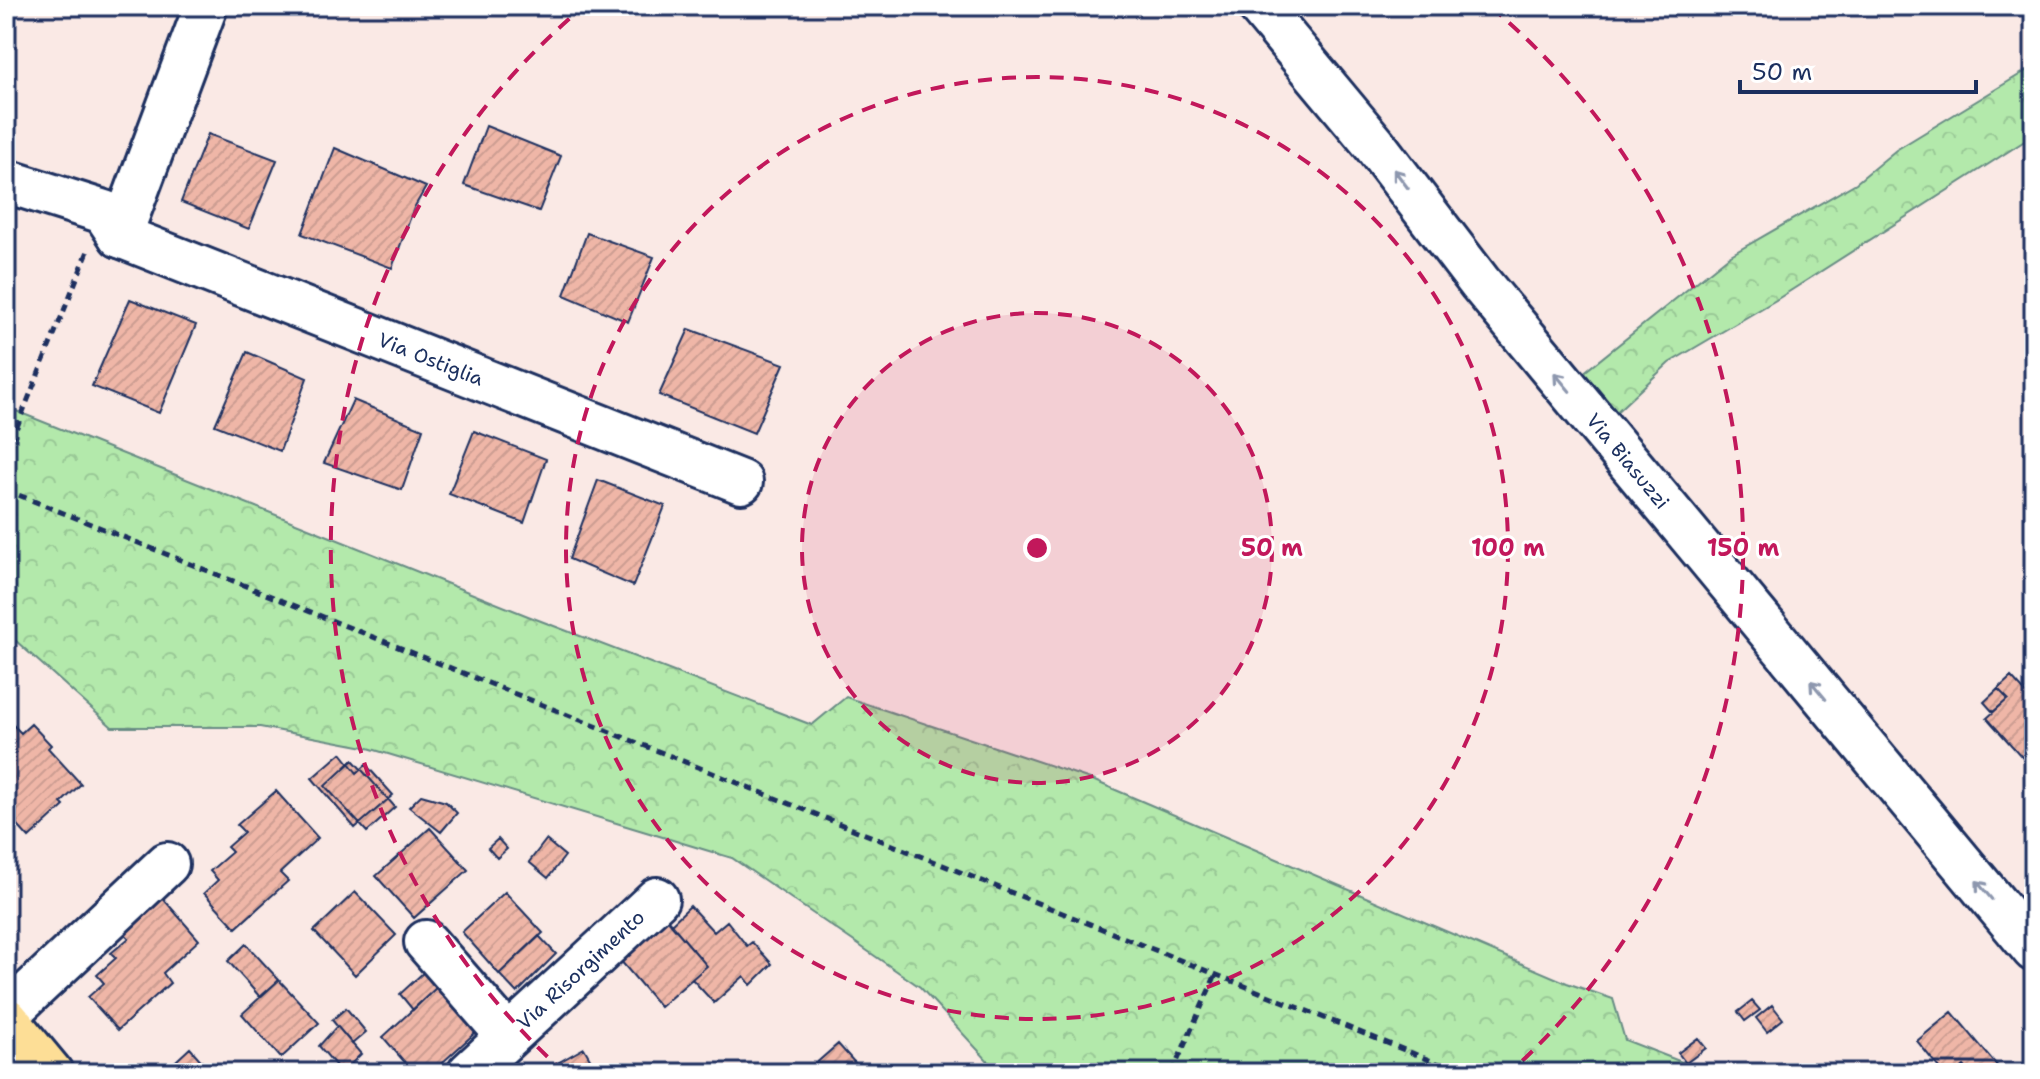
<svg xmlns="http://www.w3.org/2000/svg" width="2040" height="1079" viewBox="0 0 2040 1079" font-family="'Shantell Sans',sans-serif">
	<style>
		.forest { fill: url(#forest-crowns); stroke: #678c84; stroke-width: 2 }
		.building { fill: url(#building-hatch); stroke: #1b2f5e; stroke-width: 2 }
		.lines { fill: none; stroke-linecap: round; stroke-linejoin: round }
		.minor-casing { stroke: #1b2f5e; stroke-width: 48 }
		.major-casing { stroke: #1b2f5e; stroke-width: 50 }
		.path { stroke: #1b2f5e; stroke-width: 5; stroke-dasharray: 8 6; stroke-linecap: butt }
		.minor { stroke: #fff; stroke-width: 42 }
		.major { stroke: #fdde96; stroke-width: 44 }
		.oneway { stroke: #8d97ae }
		.ring { fill: none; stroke: #c2185b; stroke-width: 4; stroke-dasharray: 14 10 }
		.labels { text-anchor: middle; stroke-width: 6; stroke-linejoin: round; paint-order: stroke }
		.street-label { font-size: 20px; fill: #1b2f5e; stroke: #fff }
		.centre { fill: #c2185b; stroke: #fff; stroke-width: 4 }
		.ring-label { font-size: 24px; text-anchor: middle; font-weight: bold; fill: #c2185b; stroke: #fff; stroke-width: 6; stroke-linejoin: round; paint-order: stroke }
	</style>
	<defs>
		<pattern id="forest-crowns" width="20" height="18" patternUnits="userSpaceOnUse" patternTransform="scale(2)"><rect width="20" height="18" fill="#b3e9ab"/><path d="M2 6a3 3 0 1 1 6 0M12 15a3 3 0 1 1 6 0" fill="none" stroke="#99c896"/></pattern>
		<pattern id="building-hatch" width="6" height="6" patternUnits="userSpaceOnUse" patternTransform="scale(2)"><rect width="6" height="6" fill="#efb6a7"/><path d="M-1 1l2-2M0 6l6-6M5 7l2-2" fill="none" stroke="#cc9d92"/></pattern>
	</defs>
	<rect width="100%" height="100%" fill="#fae9e5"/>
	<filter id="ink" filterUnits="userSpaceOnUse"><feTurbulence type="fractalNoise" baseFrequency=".0125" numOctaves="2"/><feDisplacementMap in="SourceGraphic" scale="16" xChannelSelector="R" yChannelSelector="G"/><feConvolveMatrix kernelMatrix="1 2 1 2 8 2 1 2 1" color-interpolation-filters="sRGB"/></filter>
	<g filter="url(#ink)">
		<path class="forest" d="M2034,66V135L1776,300L1669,363L1611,417L1577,378L1729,256L1856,183L1896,150Z
			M6,407L528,616L812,725L846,697L1090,779L1567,983L1613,999L1625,1040L1710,1073H999L920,987L732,858L365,747L260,727H112L6,632Z"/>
		<path class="building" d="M486,126L561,156L539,211L464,185Z
			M208,134L277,160L249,229L181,202Z
			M335,148L426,187L414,208L392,268L302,234Z
			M587,233L654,257L628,322L564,295Z
			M130,299L196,325L159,413L92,386Z
			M689,329L784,364L754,433L659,395Z
			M247,352L307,378L280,451L215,425Z
			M353,400L423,429L402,490L324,463Z
			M474,431L546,459L524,523L449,494Z
			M598,480L665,506L633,586L569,559Z
			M2011,677L2034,702V762L2030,766L1987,718L2008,699L1998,689Z
			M1998,689L2008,699L1993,712L1984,702Z
			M12,724L21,733L31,724L51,745L48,748L81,784L61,803L64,806L29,838L9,816L6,819V729Z
			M341,753L357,773L366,765L393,795L355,828L312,778Z
			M353,760L395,807L367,832L325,786Z
			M276,791L318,838L280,873L288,881L236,928L204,893L218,880L210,871L232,852L227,847L244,832L237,825Z
			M421,795L446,802L457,813L441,832L409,807Z
			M430,828L468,870L414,918L376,876Z
			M498,839L507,849L497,858L488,848Z
			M546,840L565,856L548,878L529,862Z
			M355,892L396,935L355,975L314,931Z
			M505,892L543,933L499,974L462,932Z
			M160,895L199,940L163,973L170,983L118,1030L88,997L104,983L97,975L116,958L111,953L129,938L121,930Z
			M690,906L714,932L727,921L747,946L752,942L772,964L751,985L744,976L714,1003L692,979L707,966L671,924Z
			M667,919L707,966L660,1007L620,960Z
			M539,936L556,954L517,993L499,974Z
			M246,944L279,980L260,997L228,961Z
			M424,972L437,987L413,1010L400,994Z
			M279,980L319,1023L281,1058L242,1014Z
			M437,987L476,1032L431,1073H414L383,1037Z
			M1752,1001L1760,1010L1745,1021L1738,1012Z
			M1772,1005L1783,1019L1767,1032L1756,1018Z
			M346,1008L366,1032L352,1044L332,1020Z
			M1952,1012L2000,1069L1995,1073H1970L1964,1066L1956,1073H1943L1917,1041Z
			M337,1026L361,1054L342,1073L319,1046Z
			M1698,1038L1706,1048L1686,1063L1678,1053Z
			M838,1044L864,1073H805Z
			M190,1048L212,1073H163Z
			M584,1048L592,1062L588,1064L593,1073H540Z"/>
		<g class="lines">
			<g class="minor-casing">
				<g id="minor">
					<path id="s1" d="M1259,6L1374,144L1480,283L2034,950"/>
					<path id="s2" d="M6,181L104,212L120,236L741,482"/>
					<path d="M120,236L206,6"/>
					<path d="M426,942L508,1036"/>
					<path d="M6,1015L167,864"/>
					<path id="s3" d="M469,1073L657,899"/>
				</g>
			</g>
			<g class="major-casing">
				<path id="major" d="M6,1020L50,1073"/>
			</g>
			<path class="path" d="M6,454L88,251
				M6,490L1462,1073
				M1172,1073L1216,974"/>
			<use href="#minor" class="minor"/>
			<use href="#major" class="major"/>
		</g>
		<defs><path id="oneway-shaft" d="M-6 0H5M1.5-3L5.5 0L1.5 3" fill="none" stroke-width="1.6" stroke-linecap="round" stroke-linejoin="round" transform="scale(2)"/></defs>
		<g class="oneway">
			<use href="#oneway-shaft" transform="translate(1401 179) rotate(-127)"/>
			<use href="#oneway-shaft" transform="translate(1562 382) rotate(-130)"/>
			<use href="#oneway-shaft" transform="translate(1818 690) rotate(-130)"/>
			<use href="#oneway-shaft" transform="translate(1984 890) rotate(-130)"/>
		</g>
	</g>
	<circle cx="1037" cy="548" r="235" fill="#c2185b" fill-opacity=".12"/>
	<g class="ring">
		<circle cx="1037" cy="548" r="235"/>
		<circle cx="1037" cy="548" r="471"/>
		<path d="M565 1073A706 706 0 0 1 583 7M1491 7A706 706 0 0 1 1509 1073"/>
	</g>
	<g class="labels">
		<g class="street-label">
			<text dy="7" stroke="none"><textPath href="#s2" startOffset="466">Via Ostiglia</textPath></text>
			<text dy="7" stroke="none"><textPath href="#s1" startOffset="586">Via Biasuzzi</textPath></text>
			<text dy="7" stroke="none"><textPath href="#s3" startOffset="152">Via Risorgimento</textPath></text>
		</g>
	</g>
	<circle cx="1037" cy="548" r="12" class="centre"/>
	<g class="ring-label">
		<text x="1272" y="556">50 m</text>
		<text x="1508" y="556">100 m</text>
		<text x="1743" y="556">150 m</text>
	</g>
	<rect width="2040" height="1079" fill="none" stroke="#fff" stroke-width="32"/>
	<rect x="16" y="16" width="2008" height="1047" fill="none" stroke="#1b2f5e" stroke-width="3" filter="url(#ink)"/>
	<path d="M1740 80v12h236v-12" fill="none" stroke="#1b2f5e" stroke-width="4"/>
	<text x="1752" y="80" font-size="24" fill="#1b2f5e" stroke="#ffffff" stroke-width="6" paint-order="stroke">50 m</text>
</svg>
